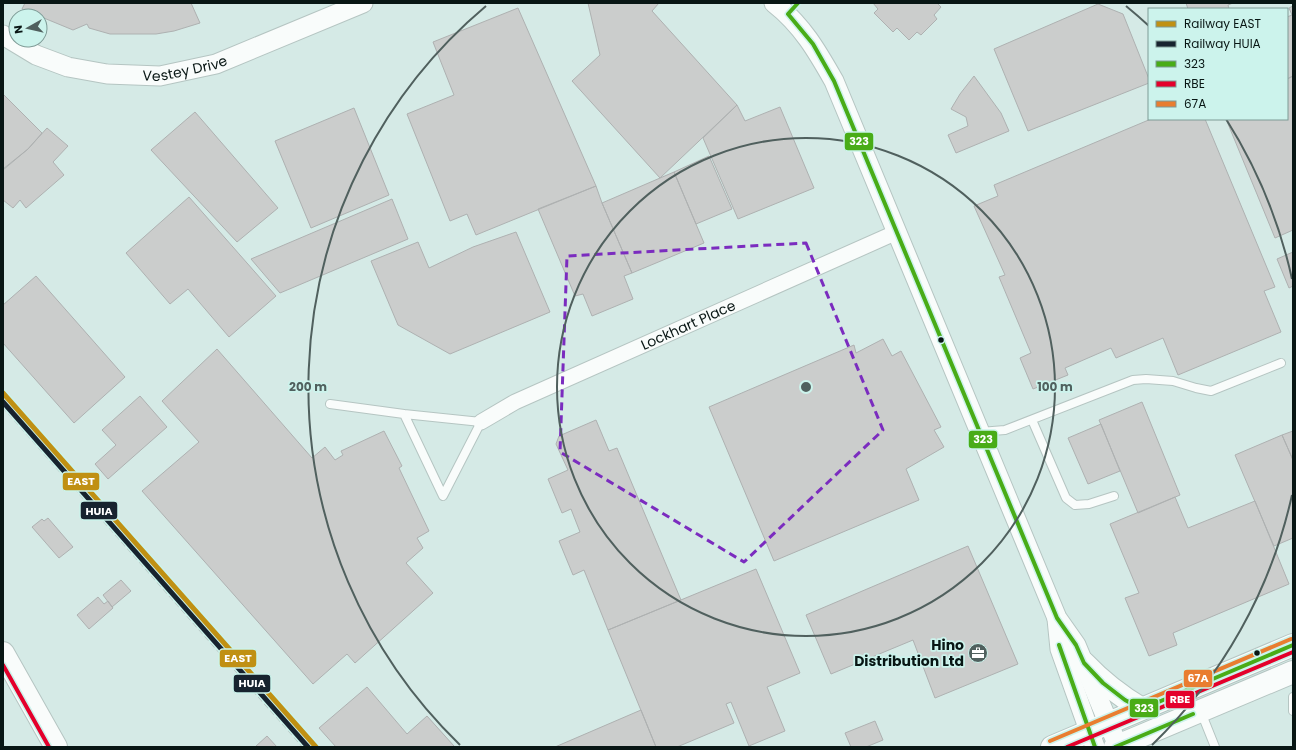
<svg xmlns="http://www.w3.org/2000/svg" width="1296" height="750" viewBox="0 0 1296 750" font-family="Poppins,sans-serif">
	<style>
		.building { fill: #cbcdcc; stroke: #aeb1b1 }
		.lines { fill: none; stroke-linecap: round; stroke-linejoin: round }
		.service-casing { stroke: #b5c5c2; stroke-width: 10 }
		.minor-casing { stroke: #b5c5c2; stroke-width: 17 }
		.tertiary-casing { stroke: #b5c5c2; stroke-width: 21 }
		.primary-casing { stroke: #b5c5c2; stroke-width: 24 }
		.service { stroke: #f9fcfb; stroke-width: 8 }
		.minor { stroke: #f9fcfb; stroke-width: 15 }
		.tertiary { stroke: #f9fcfb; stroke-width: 19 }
		.primary { stroke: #f9fcfb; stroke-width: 22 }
		.rail { stroke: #adb3b1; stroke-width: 3; stroke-dasharray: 6 3; stroke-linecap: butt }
		.bus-1-casing { stroke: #ccf3ec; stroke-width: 7 }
		.bus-2-casing { stroke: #ccf3ec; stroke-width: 7 }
		.bus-3-casing { stroke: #ccf3ec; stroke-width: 7 }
		.bus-1 { stroke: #49ac17; stroke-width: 4 }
		.bus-2 { stroke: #e4002b; stroke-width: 4 }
		.bus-3 { stroke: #e97d30; stroke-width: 4 }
		.rail-1-casing { stroke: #ccf3ec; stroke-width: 8 }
		.rail-2-casing { stroke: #ccf3ec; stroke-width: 8 }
		.rail-1 { stroke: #c09013; stroke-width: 5 }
		.rail-2 { stroke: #17232f; stroke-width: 5 }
		.marked { fill: none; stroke: #7b2cbf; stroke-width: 3; stroke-dasharray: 8 5; stroke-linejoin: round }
		.ring { fill: none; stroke: #50605e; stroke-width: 2 }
		.bus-dot { fill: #081614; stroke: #ccf3ec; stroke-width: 1.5 }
		.labels { text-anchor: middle; stroke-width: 3.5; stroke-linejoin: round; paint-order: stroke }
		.street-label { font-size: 14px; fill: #081614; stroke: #ccf3ec }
		.poi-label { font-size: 14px; font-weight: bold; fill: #081614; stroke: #ccf3ec; text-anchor: end }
		.centre { fill: #50605e; stroke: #ccf3ec; stroke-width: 2 }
		.ring-label { font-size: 12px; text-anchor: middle; font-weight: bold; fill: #50605e; stroke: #ccf3ec; stroke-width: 3.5; stroke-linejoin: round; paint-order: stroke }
		.line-badge { stroke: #ccf3ec; stroke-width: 1.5 }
		.badge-label { font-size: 11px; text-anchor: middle; font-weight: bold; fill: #fff }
	</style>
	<rect width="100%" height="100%" fill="#d5eae6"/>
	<path class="building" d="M25,3H191L200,23L174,31L156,34H110L89,28L87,24L73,30L22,9Z
		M588,3H659L652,11L737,105L660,178L572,81L600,55Z
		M873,3H937L941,7L934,15L937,19L921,35L917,32L909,40L897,28L893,32L874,13L878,9Z
		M1186,3H1233L1228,5L1229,9H1188Z
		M1098,4L1123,14L1149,79V83L1028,131L994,49Z
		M1293,6V76L1287,79V17L1292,15L1289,8Z
		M518,8L596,186L476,235L467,214L450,221L407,114L454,95L433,42Z
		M974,76L1001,113L1009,131L956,153L948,135L968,126L966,117L951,109L960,94Z
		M1293,76V230L1275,238L1226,119H1287V79Z
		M3,94L42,133L28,149L3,169Z
		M737,105L745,121L780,107L814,188L738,219L703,138Z
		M354,108L389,195L311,228L275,141Z
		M195,112L278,208L237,242L151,150Z
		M1151,119H1205L1275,287L1264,291L1281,332L1178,375L1163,338L1116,358L1111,348L1065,368L1068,375L1033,389L1020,358L1031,353L999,277L1005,275L974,206L998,196L994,185Z
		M47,128L68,146L53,162L64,175L26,208L20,200L13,208L3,200V170L28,149Z
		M709,156L732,209L696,224L674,172Z
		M674,172L704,243L632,273L602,203Z
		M596,186L602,203L632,273L624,276L633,299L592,316L583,294L575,296L538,209Z
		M189,197L276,296L229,337L188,289L170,304L126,253Z
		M392,199L408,239L280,293L251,259Z
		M516,232L550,312L450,354L398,325L371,261L418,242L429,268L473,247Z
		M1293,252V286L1289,288L1277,259Z
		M36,276L125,377L74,423L3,343V305Z
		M883,339L892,356L901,351L941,427L934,430L944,447L906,469L919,500L774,561L709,407L854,345L856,353Z
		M217,349L312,458L325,447L335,460L343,455L341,451L384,431L402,466L399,468L429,531L417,538L423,548L406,563L433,593L355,663L347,654L313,684L142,491L199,442L162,401Z
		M140,396L167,427L108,479L95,464L116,445L102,430Z
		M1142,402L1180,495L1138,513L1099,420Z
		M596,420L609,451L617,448L681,600L608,630L584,570L573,575L559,541L580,532L571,509L562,513L548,479L568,470L556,444L559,436Z
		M1101,424L1120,471L1088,484L1068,438Z
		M1293,431V460L1282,435Z
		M1282,435L1293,460V538L1274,546L1235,455Z
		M1175,497L1188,528L1255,501L1289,584L1173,633L1177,645L1149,656L1125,598L1139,593L1110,524Z
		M48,518L73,547L59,558L32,527L42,519L44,521Z
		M968,546L1018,664L935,698L913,640L831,674L806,615Z
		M756,569L800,673L767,687L785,731L749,746L731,702L726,704L734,723L677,747H656L608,630Z
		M121,580L131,591L112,607L103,595Z
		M98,597L104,604L108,601L113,608L89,629L77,615Z
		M367,687L407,734L427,716L454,746L452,747H336L319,728Z
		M641,710L656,747H555Z
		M875,721L883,740L866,747H851L845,733Z
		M267,736L277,747H255Z"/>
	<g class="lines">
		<g class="service-casing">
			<path id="service" d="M330,404L404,414
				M404,414L481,422L443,496Z
				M1032,420L1066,498L1075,505L1089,504L1114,496
				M980,432L1005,430L1133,380L1146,379L1173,381L1196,388L1211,391L1281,363
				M1293,697V711
				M1201,712L1215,747"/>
		</g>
		<g class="minor-casing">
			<g id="minor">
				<path id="s1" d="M481,422L515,402L897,232"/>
			</g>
		</g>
		<g class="tertiary-casing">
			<g id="tertiary">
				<path d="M774,3C802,25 817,51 834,81L1057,618L1076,645L1118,746"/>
				<path id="s2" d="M3,35L36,55L68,67L107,74L160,76L216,64L363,3"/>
				<path d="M1057,619L1060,649L1095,747"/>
			</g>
		</g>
		<g class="primary-casing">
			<path id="primary" d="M3,653L56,747
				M1084,663C1102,682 1120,696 1142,709
				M1052,747L1293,645
				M1115,747L1293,672"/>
		</g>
		<use href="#service" class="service"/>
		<use href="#minor" class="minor"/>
		<use href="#tertiary" class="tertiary"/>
		<use href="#primary" class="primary"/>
		<path class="rail" d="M3,406L304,747"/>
		<g class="bus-1-casing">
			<path id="bus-1" d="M798,3L788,14L813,44L834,81L1057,618L1076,645L1084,663L1103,683L1125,700L1142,709L1293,645
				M1059,645L1095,747
				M1115,747L1193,714"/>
		</g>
		<g class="bus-2-casing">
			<path id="bus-2" d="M3,665L49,747
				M1067,747L1293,652"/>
		</g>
		<g class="bus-3-casing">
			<path id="bus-3" d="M1050,741L1291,639"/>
		</g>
		<use href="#bus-1" class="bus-1"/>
		<use href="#bus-2" class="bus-2"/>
		<use href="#bus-3" class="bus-3"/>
		<g class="rail-1-casing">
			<path id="rail-1" d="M3,393L316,747"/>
		</g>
		<g class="rail-2-casing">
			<path id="rail-2" d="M3,402L308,747"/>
		</g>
		<use href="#rail-1" class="rail-1"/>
		<use href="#rail-2" class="rail-2"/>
	</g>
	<path class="marked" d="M806,243L883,430L744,562L560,452L567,256Z"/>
	<g class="ring">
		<circle cx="806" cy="387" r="249"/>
		<path d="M1292 495A498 498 0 0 1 1152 745M460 745A498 498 0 0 1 486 6M1126 6A498 498 0 0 1 1149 26M1226 119A498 498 0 0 1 1292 279"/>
	</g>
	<defs>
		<g id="office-disc" transform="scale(1)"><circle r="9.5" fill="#50605e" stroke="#ccf3ec"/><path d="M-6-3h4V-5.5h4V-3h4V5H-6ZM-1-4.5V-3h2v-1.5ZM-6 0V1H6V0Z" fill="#fff"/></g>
	</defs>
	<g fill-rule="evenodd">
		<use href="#office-disc" x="978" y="653"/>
	</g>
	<g class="bus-dot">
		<circle cx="941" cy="340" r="3.5"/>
		<circle cx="1257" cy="653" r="3.5"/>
	</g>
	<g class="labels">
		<g class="street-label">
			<text dy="5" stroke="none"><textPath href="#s2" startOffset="191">Vestey Drive</textPath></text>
			<text dy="5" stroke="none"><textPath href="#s1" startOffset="229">Lockhart Place</textPath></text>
		</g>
		<g class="poi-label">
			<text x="964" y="650">Hino<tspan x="964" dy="16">Distribution Ltd</tspan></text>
		</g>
	</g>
	<circle cx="806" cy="387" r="6" class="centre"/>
	<g class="ring-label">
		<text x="1055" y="391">100 m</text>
		<text x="308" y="391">200 m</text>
	</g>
	<g class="line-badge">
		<rect x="844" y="132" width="30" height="19" rx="4" fill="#49ac17"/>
		<rect x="968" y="430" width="30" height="19" rx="4" fill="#49ac17"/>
		<rect x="62" y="472" width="38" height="19" rx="4" fill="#c09013"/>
		<rect x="80" y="501" width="38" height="19" rx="4" fill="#17232f"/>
		<rect x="219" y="649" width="38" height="19" rx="4" fill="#c09013"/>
		<rect x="1183" y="669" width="30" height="19" rx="4" fill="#e97d30"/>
		<rect x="233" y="674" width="38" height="19" rx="4" fill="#17232f"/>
		<rect x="1165" y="690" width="30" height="19" rx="4" fill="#e4002b"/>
		<rect x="1129" y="698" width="30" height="20" rx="4" fill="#49ac17"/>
	</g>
	<g class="badge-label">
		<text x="859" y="145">323</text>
		<text x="983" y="443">323</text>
		<text x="81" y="485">EAST</text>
		<text x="99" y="515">HUIA</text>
		<text x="238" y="662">EAST</text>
		<text x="1198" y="682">67A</text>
		<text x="252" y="687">HUIA</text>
		<text x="1180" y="703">RBE</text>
		<text x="1144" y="712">323</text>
	</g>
	<rect width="1296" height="750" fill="none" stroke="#081614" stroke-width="8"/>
	<rect x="1148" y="8" width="140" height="112" fill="#ccf3ec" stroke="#7e9b96"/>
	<rect x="1156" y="21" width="20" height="6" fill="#c09013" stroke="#7e9b96"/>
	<text x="1184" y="28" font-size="12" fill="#081614">Railway EAST</text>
	<rect x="1156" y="41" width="20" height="6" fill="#17232f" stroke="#7e9b96"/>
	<text x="1184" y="48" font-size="12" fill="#081614">Railway HUIA</text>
	<rect x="1156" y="61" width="20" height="6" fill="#49ac17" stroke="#7e9b96"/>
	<text x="1184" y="68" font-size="12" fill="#081614">323</text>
	<rect x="1156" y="81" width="20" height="6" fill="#e4002b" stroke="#7e9b96"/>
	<text x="1184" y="88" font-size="12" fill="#081614">RBE</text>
	<rect x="1156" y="101" width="20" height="6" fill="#e97d30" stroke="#7e9b96"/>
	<text x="1184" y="108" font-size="12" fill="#081614">67A</text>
	<g transform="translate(28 28) rotate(262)"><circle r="19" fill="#ccf3ec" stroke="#7e9b96"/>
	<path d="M0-3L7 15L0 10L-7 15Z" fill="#50605e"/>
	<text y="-6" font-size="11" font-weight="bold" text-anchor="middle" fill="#081614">N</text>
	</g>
</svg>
